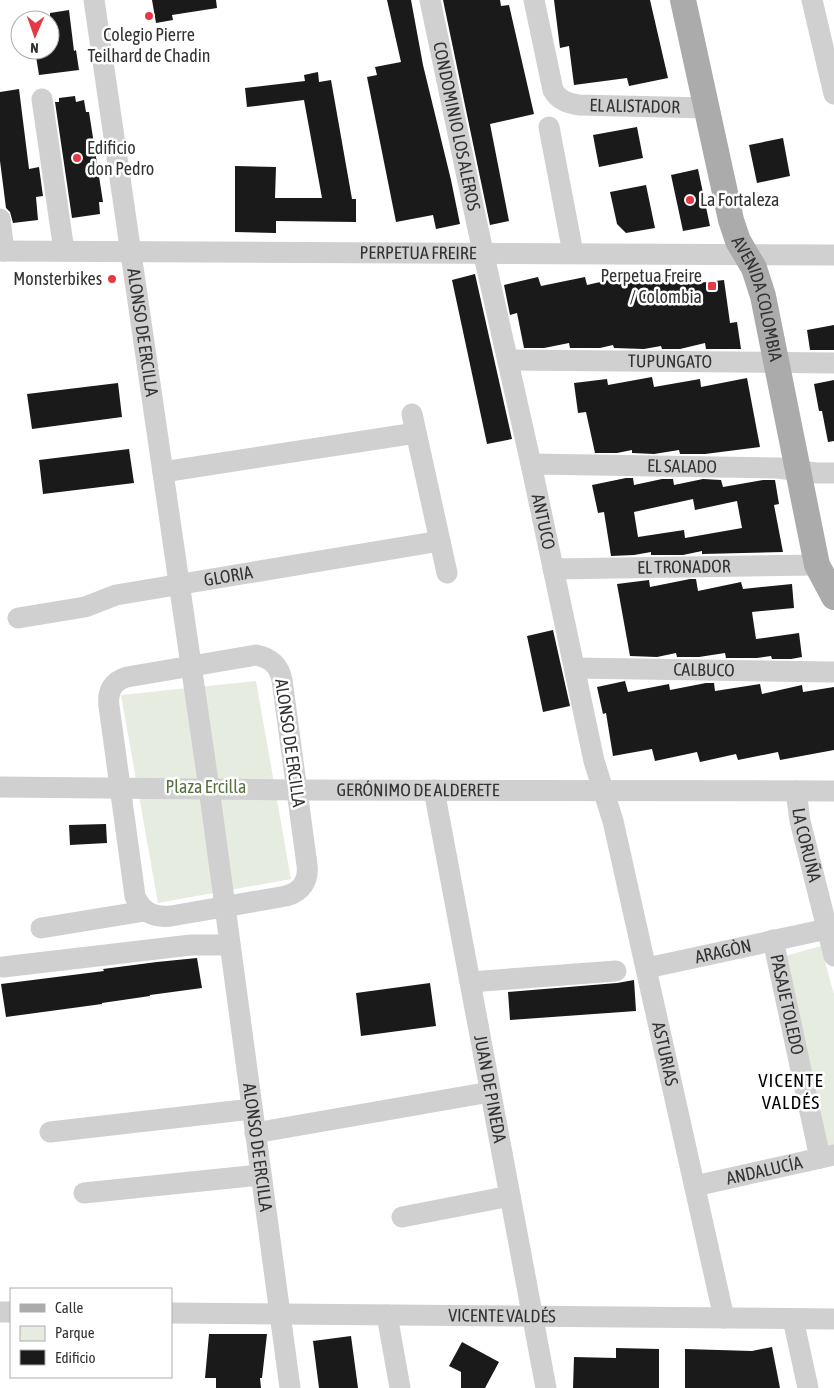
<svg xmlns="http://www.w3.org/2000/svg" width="834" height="1388" viewBox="0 0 834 1388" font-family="'Asap Condensed',sans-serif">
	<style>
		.green { fill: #e6ecdf }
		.building { fill: #1a1a1a; fill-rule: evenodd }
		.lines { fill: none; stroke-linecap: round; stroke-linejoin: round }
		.minor { stroke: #d0d0d0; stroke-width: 21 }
		.major { stroke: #ababab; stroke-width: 26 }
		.poi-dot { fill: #e63946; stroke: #fff; stroke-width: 2 }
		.labels { text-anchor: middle; stroke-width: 5; stroke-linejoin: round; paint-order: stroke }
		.poi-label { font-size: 18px; fill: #333; stroke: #fff; text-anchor: start }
		.street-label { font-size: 18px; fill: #333; stroke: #fff }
		.park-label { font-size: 18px; fill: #56703f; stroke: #fff }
		.neighbourhood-label { font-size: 19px; letter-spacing: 1px; fill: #000; stroke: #fff }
	</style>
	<rect width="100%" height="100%" fill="#fff"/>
	<path class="green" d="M256,681L291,879L158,903L121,695Z
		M821,946L834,995V1145L826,1146L785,956Z"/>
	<path class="building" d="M152,0H216L217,8L172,15L173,20L156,23Z
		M387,0H411L423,65L451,180L460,224L436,229L433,215L396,222L367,77L377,75L375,67L401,62Z
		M443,0H500L501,6L509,5L534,114L490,124L509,221L490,225Z
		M554,0H650L668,78L629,86L627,78L574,85L569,46L560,48Z
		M69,10L74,51L76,50L79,70L39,75L35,50H50V13Z
		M318,72L319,82L331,80L352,199H356V222L276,221V233L235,232V166L276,167L275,198H322L304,100L247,107L245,88L305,81L304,75Z
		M19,89L29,169L39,167L43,196L36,197L38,220L13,223L10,212L6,208L0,161V92Z
		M75,96L76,102L84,100L86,112H89L103,202H99L100,214L72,218L55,102H59V98Z
		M637,127L643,158L599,167L593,135Z
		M783,138L790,176L757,183L749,145Z
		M698,169L710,226L683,231L671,175Z
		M646,185L655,228L626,233L617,224L610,192Z
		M475,274L512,439L487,444L452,280Z
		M631,275L633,283L679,276L680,285L724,280L730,323L737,322L741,349H706L705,343L680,349H662L661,346L644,349L614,348L613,345L600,348H570L569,343L544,348H524L517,313L510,315L504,285L538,277L541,286L585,277L587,285Z
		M834,325V350H810L807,330Z
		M652,377L654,387L700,379L701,387L747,378L760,447L705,454H680L679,450L654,454L632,453V450L617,453H595L586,412L578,413L574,383L607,379L608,385Z
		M834,380V441L828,442L822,411H819L814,384Z
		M118,383L122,417L32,429L27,394Z
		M129,449L134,483L43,494L39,460Z
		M626,478H633L634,485L662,479H673L674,485L703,479L721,480L723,487L763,480H775L779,504L774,505L783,552L702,554V551L683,555H651V552L634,555L611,556L604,512L598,513L592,485ZM693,499L695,510L737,501L742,528L685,538L684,530L638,537L634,512Z
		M690,579H696L698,591L741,582L743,589L792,584L794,608L752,612L756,639L799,633L802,657L791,659H772L771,656L757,658H726L725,653L699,657H677L676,653L657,657L630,656L617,584L649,580L650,587Z
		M553,630L570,706L543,712L527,636Z
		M625,681L628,692L669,684L670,690L706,683H714L715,691L760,684L762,694L802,685L803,692L834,687V750L780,760L778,752L738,760L736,754L700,762L697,752L655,761L652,749L613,756L606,713L603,714L597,687Z
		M106,824L107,843L70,845L69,825Z
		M197,958L202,988L150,995V996L102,1003V1004L6,1017L1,984L104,971L103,969L157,962Z
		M634,980L636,1011L510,1020L508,992L617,983Z
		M430,983L436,1026L361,1036L356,993Z
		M209,1334H267L262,1378H260L261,1388H216V1378H205Z
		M351,1336L358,1388H319L313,1341Z
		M462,1342L499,1362L485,1388H461V1372L449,1366Z
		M772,1347L780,1388H685V1349L752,1351Z
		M616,1348L659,1349V1388H573L574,1357L616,1358Z"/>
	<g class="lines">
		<g class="minor">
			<path id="s1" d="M94,0L209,788L290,1388"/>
			<path id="s2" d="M430,0L478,229L531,464L594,761L613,821L724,1318"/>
			<path id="s3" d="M534,0L553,90C559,101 568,103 579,105L707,108"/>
			<path d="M812,0L834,94"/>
			<path d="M42,99L64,251"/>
			<path d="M549,127L573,253"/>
			<path d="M0,219L4,251"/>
			<path id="s4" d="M0,251L834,255"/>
			<path id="s5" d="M508,360L834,363"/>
			<path d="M412,414L447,573"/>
			<path id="s6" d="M531,464L778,468L816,473H834"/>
			<path d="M163,472L416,433"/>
			<path id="s7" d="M553,569L817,565"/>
			<path id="s8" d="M18,618L85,607L116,595L440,541"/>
			<path d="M256,655C271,658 279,665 282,680L307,865C309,881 301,892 286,896L171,916C154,918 141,912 135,896L109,706C107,691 113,681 127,677Z"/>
			<path id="s9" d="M575,668L834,672"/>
			<path id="s10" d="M0,787L296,790L834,791"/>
			<path id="s11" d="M434,790L546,1388"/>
			<path id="s12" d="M796,791L800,821L834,956"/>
			<path d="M41,928L145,911"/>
			<path id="s13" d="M773,940L820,1158"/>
			<path d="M3,967L191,945H230"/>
			<path id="s14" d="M647,968L827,929"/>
			<path d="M470,982L616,971"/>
			<path d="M50,1132L252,1109"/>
			<path d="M255,1133L490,1092"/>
			<path id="s15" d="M695,1186L834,1155"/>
			<path d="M84,1193L260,1175"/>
			<path d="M402,1217L510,1196"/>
			<path d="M0,1312H11"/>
			<path id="s16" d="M171,1313L834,1319"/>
			<path d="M387,1315L400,1388"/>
			<path d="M793,1319L808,1388"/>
		</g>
		<path class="major" id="s17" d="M683,0L731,220L738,241L754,268L763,296L817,565L834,597"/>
	</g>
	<g class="poi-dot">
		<circle cx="149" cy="16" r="5"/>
		<circle cx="77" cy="158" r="5"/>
		<circle cx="690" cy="200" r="5"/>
		<circle cx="112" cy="279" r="5"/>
		<rect x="707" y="281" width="10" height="10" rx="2.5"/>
	</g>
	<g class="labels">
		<g class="poi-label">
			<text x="149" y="41" text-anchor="middle">Colegio Pierre<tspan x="149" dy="21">Teilhard de Chadin</tspan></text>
			<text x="87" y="154">Edificio<tspan x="87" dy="21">don Pedro</tspan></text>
			<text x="700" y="206">La Fortaleza</text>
			<text x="702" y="282" text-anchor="end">Perpetua Freire<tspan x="702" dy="21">/ Colombia</tspan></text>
			<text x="102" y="285" text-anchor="end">Monsterbikes</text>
		</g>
		<g class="street-label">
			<text dy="6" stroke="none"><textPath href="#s3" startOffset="179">EL ALISTADOR</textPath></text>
			<text dy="6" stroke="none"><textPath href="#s2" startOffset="129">CONDOMINIO LOS ALEROS</textPath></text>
			<text dy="6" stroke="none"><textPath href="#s4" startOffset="418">PERPETUA FREIRE</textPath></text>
			<text dy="6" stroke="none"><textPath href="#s17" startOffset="309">AVENIDA COLOMBIA</textPath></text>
			<text dy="6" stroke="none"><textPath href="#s1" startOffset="336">ALONSO DE ERCILLA</textPath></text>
			<text dy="6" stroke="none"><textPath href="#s5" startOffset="162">TUPUNGATO</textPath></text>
			<text dy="6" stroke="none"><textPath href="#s6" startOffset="151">EL SALADO</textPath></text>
			<text dy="6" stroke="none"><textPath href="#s2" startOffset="534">ANTUCO</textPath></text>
			<text dy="6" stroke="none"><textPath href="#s7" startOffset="131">EL TRONADOR</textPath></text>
			<text dy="6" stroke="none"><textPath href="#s8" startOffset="215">GLORIA</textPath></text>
			<text dy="6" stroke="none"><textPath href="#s9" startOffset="129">CALBUCO</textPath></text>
			<text transform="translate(290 743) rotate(82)" y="6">ALONSO DE ERCILLA</text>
			<text dy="6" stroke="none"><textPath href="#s10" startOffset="418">GERÓNIMO DE ALDERETE</textPath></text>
			<text dy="6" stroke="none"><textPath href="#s12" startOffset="55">LA CORUÑA</textPath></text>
			<text dy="6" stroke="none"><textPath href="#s14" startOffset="78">ARAGÒN</textPath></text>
			<text dy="6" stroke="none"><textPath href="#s13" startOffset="66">PASAJE TOLEDO</textPath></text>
			<text dy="6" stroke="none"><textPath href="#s2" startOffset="1080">ASTURIAS</textPath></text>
			<text dy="6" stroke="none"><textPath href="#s11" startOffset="304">JUAN DE PINEDA</textPath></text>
			<text dy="6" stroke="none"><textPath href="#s1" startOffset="1159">ALONSO DE ERCILLA</textPath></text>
			<text dy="6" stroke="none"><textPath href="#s15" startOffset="71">ANDALUCÍA</textPath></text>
			<text dy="6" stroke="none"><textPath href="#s16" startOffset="331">VICENTE VALDÉS</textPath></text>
		</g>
		<g class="park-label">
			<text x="206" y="793">Plaza Ercilla</text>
		</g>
		<g class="neighbourhood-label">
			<text x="791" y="1087">VICENTE<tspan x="791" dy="22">VALDÉS</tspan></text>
		</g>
	</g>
	<rect x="10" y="1288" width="162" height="90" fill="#ffffff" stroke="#adadad"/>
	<rect x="20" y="1304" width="25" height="8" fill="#ababab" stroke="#adadad"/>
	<text x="55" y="1313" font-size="15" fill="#333333">Calle</text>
	<rect x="20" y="1326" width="25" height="15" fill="#e6ecdf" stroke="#adadad"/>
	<text x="55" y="1338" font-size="15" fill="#333333">Parque</text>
	<rect x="20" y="1350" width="25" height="15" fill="#1a1a1a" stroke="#adadad"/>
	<text x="55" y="1363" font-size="15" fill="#333333">Edificio</text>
	<g transform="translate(35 35) rotate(182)"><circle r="24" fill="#ffffff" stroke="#adadad"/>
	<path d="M0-4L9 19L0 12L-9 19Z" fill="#e63946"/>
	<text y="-8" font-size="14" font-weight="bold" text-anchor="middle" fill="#333333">N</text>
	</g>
</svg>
